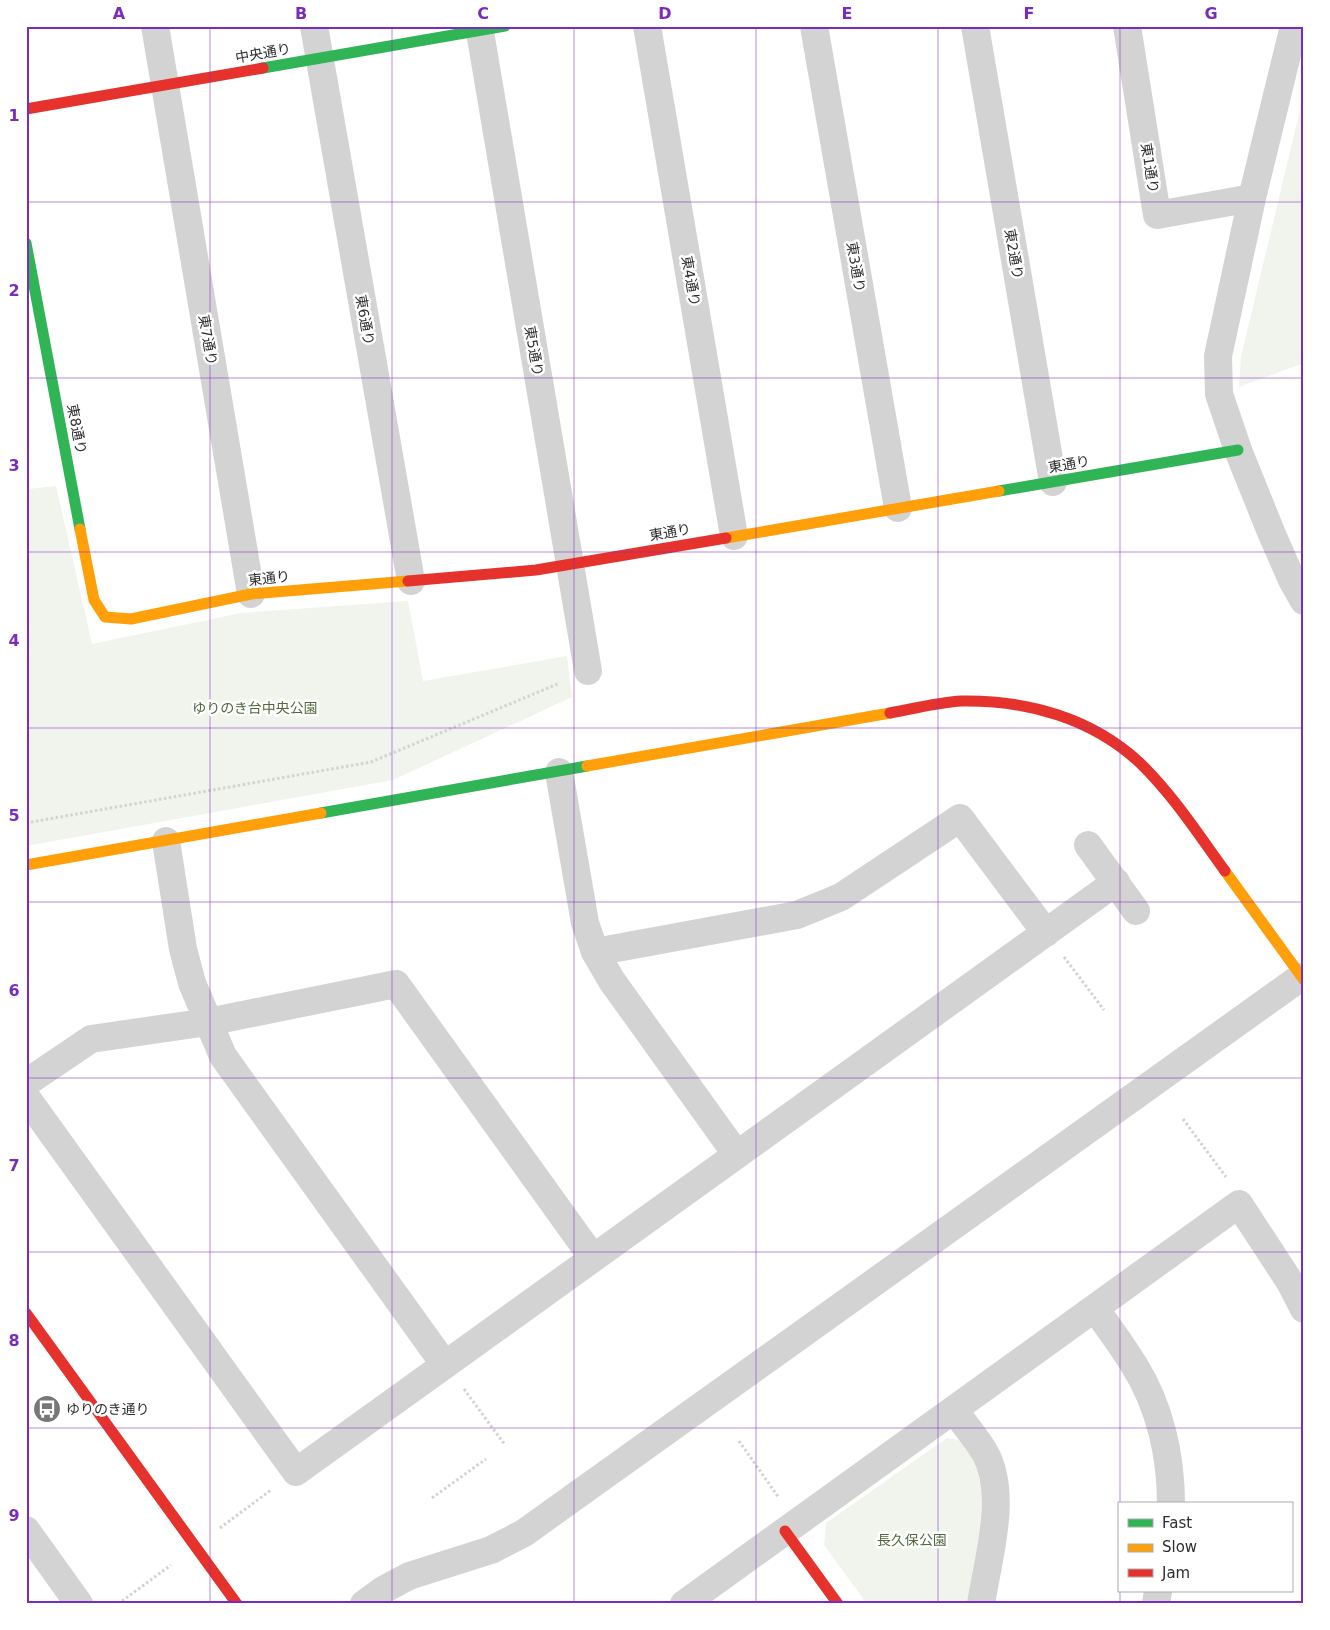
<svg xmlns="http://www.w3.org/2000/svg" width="1330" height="1630" viewBox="0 0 1330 1630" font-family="'DejaVu Sans','Noto Sans JP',sans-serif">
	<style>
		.green { fill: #f0f4ec }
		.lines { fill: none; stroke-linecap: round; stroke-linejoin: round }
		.path { stroke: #d3d3d3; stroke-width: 3; stroke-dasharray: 2.5 2.5; stroke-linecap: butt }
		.street { stroke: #d3d3d3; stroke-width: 28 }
		.fast { stroke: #30b455; stroke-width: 11 }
		.slow { stroke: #ff9f0a; stroke-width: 11 }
		.jam { stroke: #e5322d; stroke-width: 11 }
		.grid { fill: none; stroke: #7b2cbf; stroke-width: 1; stroke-opacity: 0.55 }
		.labels { text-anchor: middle; stroke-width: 5; stroke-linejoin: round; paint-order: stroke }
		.street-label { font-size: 14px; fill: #2e2e2e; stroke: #fff }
		.park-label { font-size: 14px; fill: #52683d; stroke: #fff }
		.poi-label { font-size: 14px; fill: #2e2e2e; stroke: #fff; text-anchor: start }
		.neatline { fill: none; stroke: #7b2cbf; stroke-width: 2 }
		.grid-label { font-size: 16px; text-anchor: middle; font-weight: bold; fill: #7b2cbf }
	</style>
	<rect width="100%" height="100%" fill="#fff"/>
	<path class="green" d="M1304,93V363L1239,387L1241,357Z
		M26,481L28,489L56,486L92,644L241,613L408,601L423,681L567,656L572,697L393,780L26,846Z
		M947,1438L959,1440C967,1451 975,1461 978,1474C988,1510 973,1566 967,1604H867L824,1545L826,1523Z"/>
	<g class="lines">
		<path class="path" d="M26,823L371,762L560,683
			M1064,957L1104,1010
			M1183,1119L1226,1177
			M464,1389L505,1445
			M739,1441L779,1498
			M432,1498L486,1459
			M220,1528L271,1490
			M118,1604L171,1565"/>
		<path class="street" d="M155,26L251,594
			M314,26L411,581
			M479,26L588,671
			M647,26L734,536
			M814,26L898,508
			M975,26L1053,482
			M1127,26L1157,215L1252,198
			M1294,26L1252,198L1218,356L1219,394L1238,450L1271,532L1292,580L1304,601
			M559,772L585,923L595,952L612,981L737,1155
			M166,841L183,949L192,983L223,1056L445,1365
			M1088,845L1136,911
			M595,952L797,915L841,897L960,818L1046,933
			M26,1083L91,1039L208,1022L396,984L593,1258
			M26,1097L296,1472L1116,882
			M1095,1308C1108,1327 1122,1345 1134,1365C1160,1406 1171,1456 1171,1504
			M954,1410C964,1424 976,1438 985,1453C1008,1494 988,1559 981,1604
			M26,1530L79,1604
			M364,1604L383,1590L409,1576L491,1550L524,1533L1301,977
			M684,1604L1239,1204L1290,1282L1304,1309
			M1156,1604L1158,1591"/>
		<path class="fast" d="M263,68L505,26
			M26,243L80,529
			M999,491L1238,450
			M321,813L587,766"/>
		<path class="slow" d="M80,529L94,600L105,617L131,619L251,594L408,581
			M726,538L999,491
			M587,766L890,713
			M26,865L321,813
			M1225,871L1304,980"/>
		<path class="jam" d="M26,109L263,68
			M408,581L536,570L726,538
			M890,713C912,709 940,702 962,701C1027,700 1092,718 1140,763C1173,795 1198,834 1225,871
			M26,1313L237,1604
			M785,1531L838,1604"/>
	</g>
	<path class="grid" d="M210,26V1604M392,26V1604M574,26V1604M756,26V1604M938,26V1604M1120,26V1504M26,202H1304M26,378H1304M26,552H1304M26,728H1304M26,902H1304M26,1078H1304M26,1252H1304M26,1428H1304M1120,1591V1604"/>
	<defs>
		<g id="bus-disc" transform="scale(1.4375)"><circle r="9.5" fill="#777" stroke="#fff"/><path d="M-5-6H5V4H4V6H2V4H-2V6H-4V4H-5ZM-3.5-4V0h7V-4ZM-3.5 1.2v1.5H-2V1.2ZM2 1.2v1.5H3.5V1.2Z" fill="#fff"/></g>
	</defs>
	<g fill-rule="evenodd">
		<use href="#bus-disc" x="47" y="1409"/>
	</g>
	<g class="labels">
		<g class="street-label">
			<text transform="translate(263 53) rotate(-10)" y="5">中央通り</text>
			<text transform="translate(1150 168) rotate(81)" y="5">東1通り</text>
			<text transform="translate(1014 254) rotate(80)" y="5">東2通り</text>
			<text transform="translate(856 267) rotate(80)" y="5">東3通り</text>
			<text transform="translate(691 281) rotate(80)" y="5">東4通り</text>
			<text transform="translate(365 320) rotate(80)" y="5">東6通り</text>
			<text transform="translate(208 340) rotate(80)" y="5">東7通り</text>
			<text transform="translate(534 351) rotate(80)" y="5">東5通り</text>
			<text transform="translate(77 429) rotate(79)" y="5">東8通り</text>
			<text transform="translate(1069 464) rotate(-10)" y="5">東通り</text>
			<text transform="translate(670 532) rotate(-10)" y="5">東通り</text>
			<text transform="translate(269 578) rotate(-6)" y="5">東通り</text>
		</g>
		<g class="park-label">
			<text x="255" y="713">ゆりのき台中央公園</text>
			<text x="912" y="1545">長久保公園</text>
		</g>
		<g class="poi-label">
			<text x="66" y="1414">ゆりのき通り</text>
		</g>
	</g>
	<rect width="1330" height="1630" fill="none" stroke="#ffffff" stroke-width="55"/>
	<rect x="1118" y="1502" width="175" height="90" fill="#ffffff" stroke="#ababab"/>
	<rect x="1128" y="1519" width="25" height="8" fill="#30b455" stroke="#ababab"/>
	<text x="1162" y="1528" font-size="15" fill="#2e2e2e">Fast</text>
	<rect x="1128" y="1544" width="25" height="8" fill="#ff9f0a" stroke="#ababab"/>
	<text x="1162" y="1552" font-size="15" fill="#2e2e2e">Slow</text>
	<rect x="1128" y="1569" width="25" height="8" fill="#e5322d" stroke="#ababab"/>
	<text x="1162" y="1578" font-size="15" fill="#2e2e2e">Jam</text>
	<rect x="28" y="28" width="1274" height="1574" class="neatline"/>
	<g class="grid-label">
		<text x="119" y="19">A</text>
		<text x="301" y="19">B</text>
		<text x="483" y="19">C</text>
		<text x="665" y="19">D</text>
		<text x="847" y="19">E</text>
		<text x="1029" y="19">F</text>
		<text x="1211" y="19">G</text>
		<text x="14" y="121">1</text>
		<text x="14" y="296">2</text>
		<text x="14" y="471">3</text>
		<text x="14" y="646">4</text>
		<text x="14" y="821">5</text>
		<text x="14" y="996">6</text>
		<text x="14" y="1171">7</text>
		<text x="14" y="1346">8</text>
		<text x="14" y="1521">9</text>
	</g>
</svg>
